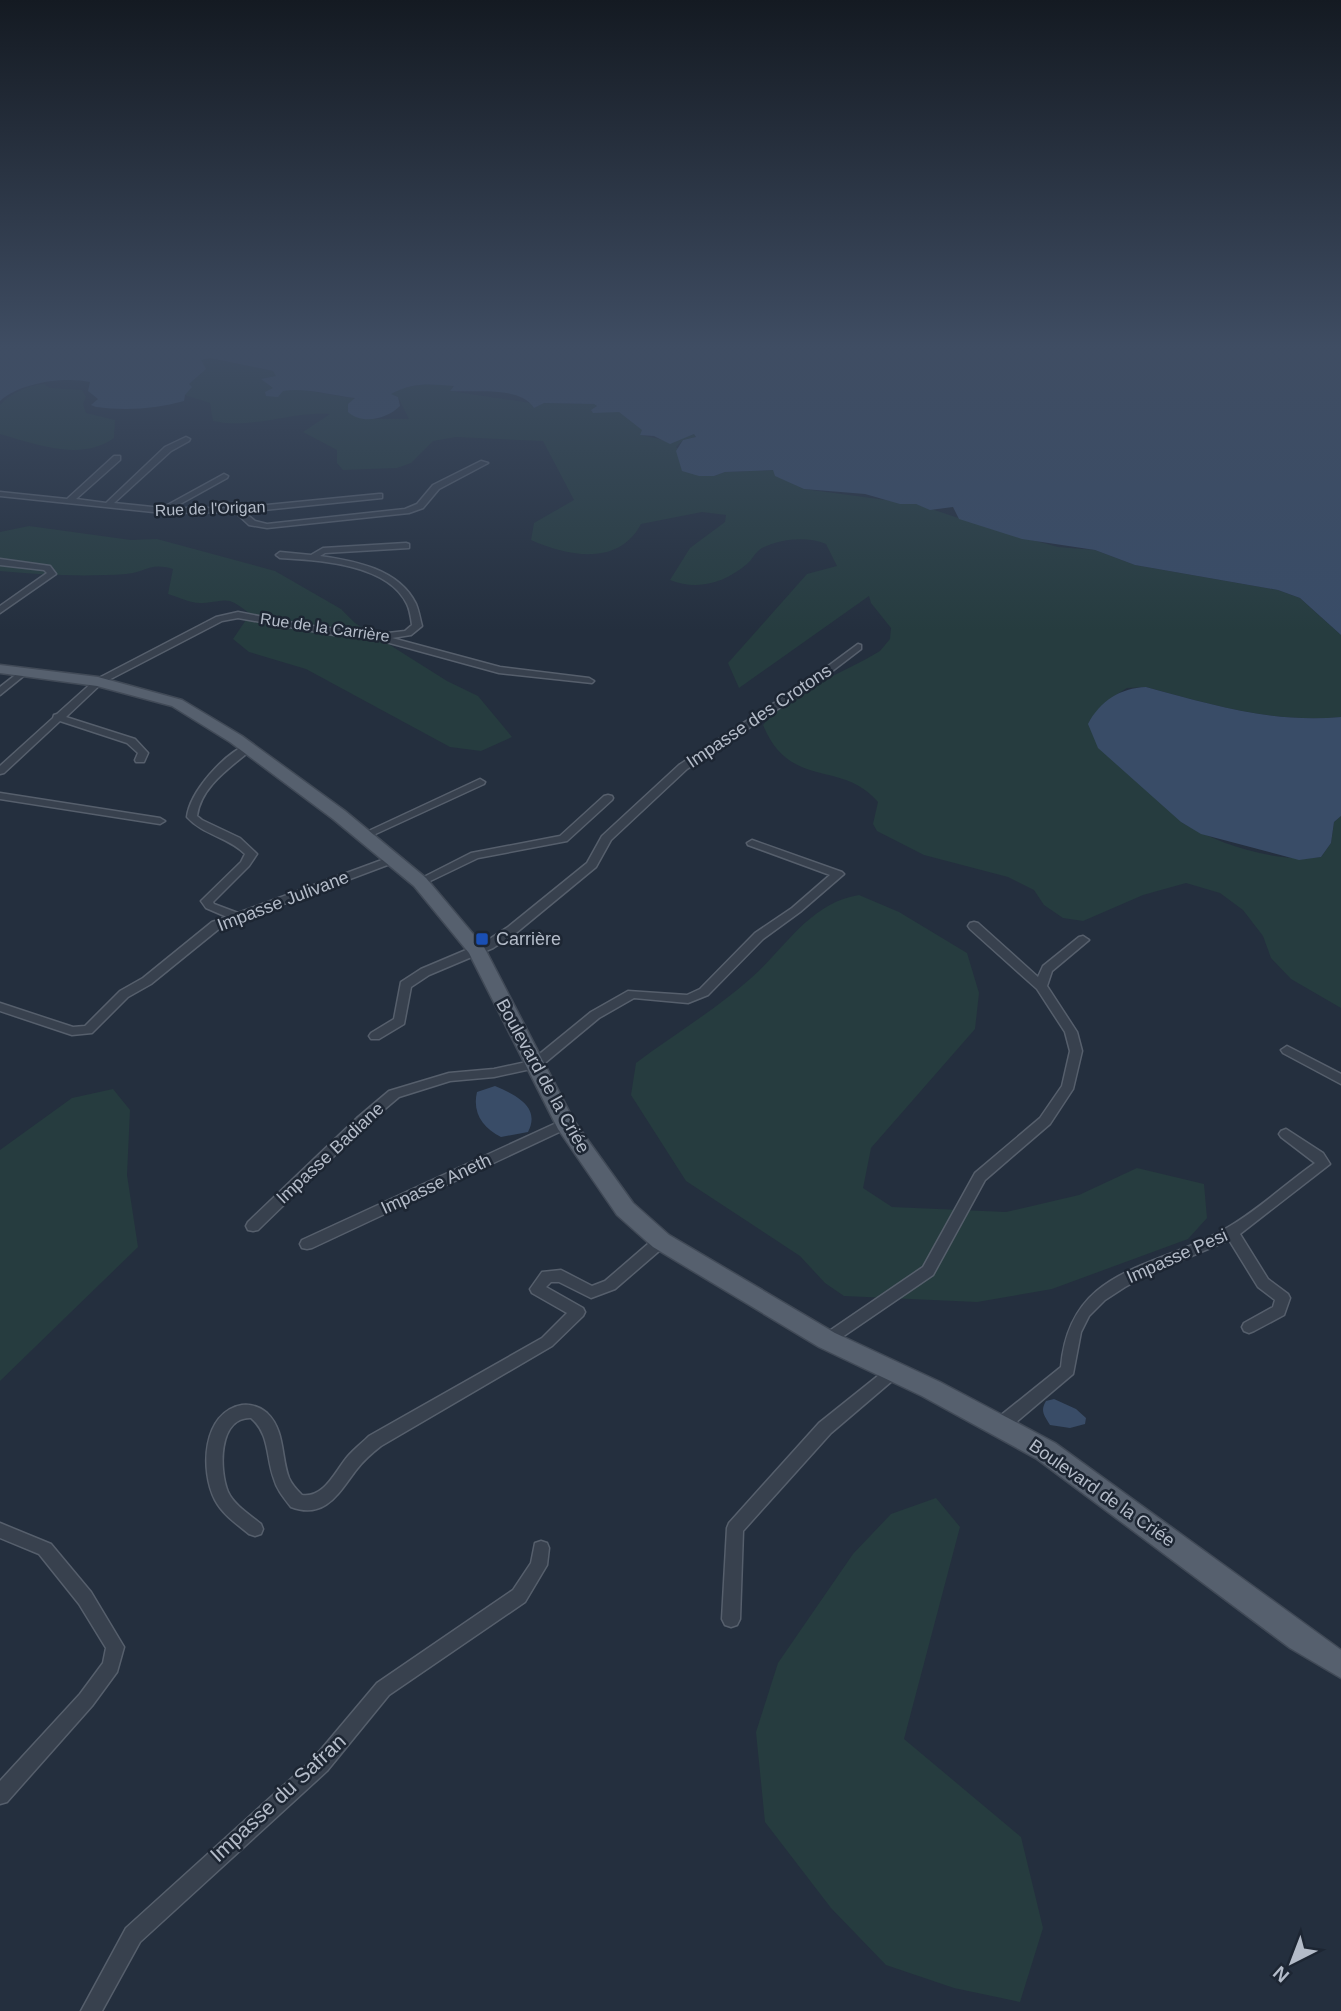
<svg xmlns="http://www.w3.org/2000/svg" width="1341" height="2011" viewBox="0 0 1341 2011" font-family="Helvetica,sans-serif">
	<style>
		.green { fill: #263c3f }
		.water { fill: #394c67 }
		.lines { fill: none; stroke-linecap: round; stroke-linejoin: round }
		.street-casing { stroke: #565f6c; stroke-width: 3 }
		.primary-casing { stroke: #414a57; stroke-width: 3 }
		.street { fill: #38414e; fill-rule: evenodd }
		.primary { fill: #56606e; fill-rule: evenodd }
		.transit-dot { fill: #1a4fb4; stroke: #1d2633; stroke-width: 2.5 }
		.labels { text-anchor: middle; stroke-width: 5; stroke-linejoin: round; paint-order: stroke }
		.far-street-label { font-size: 16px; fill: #b4bcc9; stroke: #1d2633 }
		.street-label { font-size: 18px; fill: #b4bcc9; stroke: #1d2633 }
		.poi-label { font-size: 18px; fill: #b4bcc9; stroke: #1d2633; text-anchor: start }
		.near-street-label { font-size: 21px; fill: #b4bcc9; stroke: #1d2633 }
	</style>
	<rect width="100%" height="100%" fill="#242f3e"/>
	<path class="green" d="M210,358L273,371L277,376L261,379L274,388L265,392L298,389L357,399L371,419H409L398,397L390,394C412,382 429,385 453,385L450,391L531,403L534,408L544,403L594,404L597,406L591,411L619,412L643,430L641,435L672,442L694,434L696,437L683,440L676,447L714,476L725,472L775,470L781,478L804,489L916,504L989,528L1058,547L1095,550L1135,565L1278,590L1300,598L1341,635V717C1271,723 1213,705 1146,687L1127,688L1111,698L1181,822C1220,845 1276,863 1321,857L1331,843L1334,822L1341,816V1008L1291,979L1271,958L1263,936L1243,910L1220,893L1186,883L1143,895L1083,921L1063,918L1044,905L1034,890L1008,877L924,855L877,831L873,824L878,802C842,759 790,791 763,725C791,691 842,674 880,651L890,639L891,628L871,603L869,596L739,688L728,663L807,574L837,566L826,544C806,536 781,539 762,548C755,552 752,560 747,564C724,583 698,591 670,580L690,548L725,522L726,515L702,512L641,524C619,566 569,557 531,540L534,523L574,500L543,441L456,437L433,441L411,463L397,468L343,470L337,463V450L303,432L330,414C289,411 254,430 213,421L210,403L185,395L191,387L189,384L202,373L201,360Z
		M44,384L50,388L82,390L86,397L83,404L86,413L115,420L114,438C81,462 35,444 0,434V405C11,393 28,385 44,384Z
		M29,526L131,540L157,539L275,571L341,609L355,623L447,681L478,696L512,737L481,751L450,747L306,669L249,652L233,639L250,614C226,595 230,601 202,603C192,604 178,597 168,594L173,569C149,562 147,572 126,574C85,577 41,575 0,571V532Z
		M859,895L899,912L967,953L979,993L975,1029L871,1148L863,1188L892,1207L1006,1212L1079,1195L1137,1168L1204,1184L1207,1218L1188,1239L1052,1289L977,1302L844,1296L825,1283L800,1256L686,1181L631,1095L636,1063C673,1035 715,1010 750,979C785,949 809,903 859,895Z
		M113,1089L130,1110L127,1175L138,1247L0,1381V1150L72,1098Z
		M936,1498L960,1527L904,1739L1021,1837L1043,1928L1020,2002L954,1988L886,1965L831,1908L765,1822L756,1732L778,1663L853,1554L891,1514Z"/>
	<path class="water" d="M0,350H1341V635L1300,598L1278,590L1135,565L1095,550L1022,539L959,519L953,507L930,510L916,504H900L865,494L804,489L775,476L773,470L725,472L714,476H699L682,471L676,451L683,440L696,437L694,434L670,444L654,436L640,435L642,430L619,412L593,413L591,410L597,406L594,404L544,403L534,408C520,385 473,393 450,391L454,386C431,384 412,382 391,394L398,397L400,406C387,419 362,425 348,412V404L355,398C335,396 304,387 283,391L278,397L266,396L265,392L273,388L261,379L276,376L273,371L210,358L201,360L206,369L189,384L192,387L185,395L184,401C156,409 125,411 96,407L91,405L98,399L88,391L90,382C64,376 19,383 0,401Z
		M1146,687C1213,705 1271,723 1341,717V816L1334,822L1331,843L1321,857L1299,860L1201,834L1181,822L1098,748L1088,724C1100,701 1120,688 1146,687Z
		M495,1086C516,1095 541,1107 528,1132L501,1137C483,1128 472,1113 477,1092Z
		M1054,1399L1076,1409L1086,1418L1085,1424L1070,1428L1050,1425C1044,1415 1040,1411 1046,1401Z"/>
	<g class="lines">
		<g class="street-casing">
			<path id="street" d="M186,437L190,439L189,441L171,451L114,503L162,508L224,474L228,476L227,478L173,508H237L379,494H382V498L244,512L255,521L267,524L405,509L417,504L433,485L481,461L488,463L439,489L423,508L409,513L267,528L249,525L235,512L163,513L0,496V492L67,499L114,456H120V460L76,499L106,503L165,447Z
				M406,543L409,544V548L325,553L320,556C355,561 399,569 416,604C419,611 420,619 422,626L411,635L392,638L500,667L589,678L594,681L592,683L499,673L386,642V638L334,635L238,618L222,621L101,684L66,717L135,739L148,753L144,762H136L135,760L138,753L127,743L60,721L4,773L0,774V766L53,718L54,715L57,714L95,680L216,617L238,612L304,625L363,632L388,633L405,631L412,625C411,618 410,610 407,604C388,564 319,560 280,558L276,555L280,552L311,555L323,548Z
				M0,559L50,566L56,574L0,613V606L47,573L44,570L0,565Z
				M858,644L861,645V649L814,685L687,769L611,840L596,867L516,933L493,948L429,975L411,987L404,1024L379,1039H371L369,1036L371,1033L394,1019L401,982L421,969L485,942L508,927L587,863L602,836L679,765L808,681Z
				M23,669L26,670V674L0,695V687Z
				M248,744L252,745V749C230,768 201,786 197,816L202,820L240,838L257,854L249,866L213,902L214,904L238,913L390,857H398L400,859L398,861L220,928L151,984L128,997L92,1033L72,1035L0,1011V1003L73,1027L85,1026L120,991L143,978L212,922L227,917L206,908L201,901L241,862L245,854C228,837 203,835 187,817C190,791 224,754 248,744Z
				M480,779L485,782L484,784L369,837L365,838L360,835Z
				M0,793L160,818L165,821L160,824L0,799Z
				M608,795L612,796L613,798L612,800L567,841L478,858L424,884L420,885L414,882L471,853L560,836L604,796Z
				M752,840L842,872L844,874L800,912L763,939L708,995L688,1003L634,998L599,1018L540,1067L494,1077L450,1081L399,1097L367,1124L258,1230L253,1231L248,1230L246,1226L248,1222L357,1118L389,1091L449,1073L494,1069L531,1061L591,1012L628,991L687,995L700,989L755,933L792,908L830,875L748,845L747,843Z
				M974,922L978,923L1038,977L1043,966L1079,937L1083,936L1089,940L1052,971L1047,986L1077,1032L1082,1051L1073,1089L1050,1124L985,1180L933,1275L832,1344L827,1346L822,1344L820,1340L822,1336L923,1267L975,1173L1040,1118L1062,1086L1070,1051L1065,1032L1037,989L970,929L968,926L970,923Z
				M1287,1046L1341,1074V1084L1283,1053L1281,1050Z
				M565,1119L570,1121L572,1124L570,1127L312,1248L307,1249L302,1248L300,1244L302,1240Z
				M1286,1129L1323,1153L1330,1164L1240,1234L1268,1279L1288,1294L1290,1298L1284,1315L1254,1331L1249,1333L1244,1331L1242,1327L1244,1323L1273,1307L1275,1300L1258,1287L1229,1240L1147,1275L1125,1287L1105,1300L1089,1316L1081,1332L1073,1374L1007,1430L1001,1432L995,1430L993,1425L995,1420L1061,1367C1070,1266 1154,1270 1225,1229C1257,1211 1285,1184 1315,1163L1281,1137L1279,1134L1281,1131Z
				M661,1236L666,1237L668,1241L666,1245L615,1289L591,1298L559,1282H551L546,1287L583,1308L585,1312L583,1316L552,1346L381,1446C372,1453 364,1460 357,1469C339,1492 326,1520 291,1507C284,1498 277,1490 274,1479C266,1458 270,1434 251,1418C218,1417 219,1470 228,1492C234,1505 250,1515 261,1524L263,1529L261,1534L255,1536L249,1534C237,1524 223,1515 215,1500C200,1471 202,1412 242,1405C251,1404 260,1407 267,1413C285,1430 281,1457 289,1478C292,1485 297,1490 302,1495C325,1498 335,1471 348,1456C354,1449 362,1443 369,1436L542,1338L567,1313L532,1293L530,1289L542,1272L561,1270L592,1286L605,1281L656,1237Z
				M894,1365L899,1367L902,1371L899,1375L831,1433L743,1531L740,1619L737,1625L731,1627L725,1625L722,1619L727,1528L729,1523L819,1423L889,1367Z
				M0,1523L51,1544L91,1592L124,1647L117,1672L92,1706L7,1802L0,1804V1781L80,1694L103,1663L106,1648L79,1604L39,1554L0,1538Z
				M541,1541L547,1543L549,1548L547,1565L525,1602L389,1695L327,1771L140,1942L102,2011H81L126,1928L313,1759L377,1683L513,1590L531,1563L535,1543Z"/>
		</g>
		<g class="primary-casing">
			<path id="primary" d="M0,665L98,677L182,700L242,736L345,811L426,878L484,947L574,1121L633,1203L669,1235L835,1333L940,1382L1055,1443L1341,1650V1678L1290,1648L1037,1459L922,1396L819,1347L653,1247L617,1215L558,1129L469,953L414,886L333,819L230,742L172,706L97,686L0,673Z"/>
		</g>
		<use href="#street" class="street"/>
		<use href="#primary" class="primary"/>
	</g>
	<linearGradient id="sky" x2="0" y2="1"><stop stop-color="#141a22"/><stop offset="0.55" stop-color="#3f4d63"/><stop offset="1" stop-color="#3f4d63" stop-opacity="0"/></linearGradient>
	<rect width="1341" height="631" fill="url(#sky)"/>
	<rect class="transit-dot" x="475" y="932" width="14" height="14" rx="3.5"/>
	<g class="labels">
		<g class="far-street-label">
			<text transform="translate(210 508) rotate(-2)" y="6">Rue de l'Origan</text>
			<text transform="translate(325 627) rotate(8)" y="6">Rue de la Carrière</text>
		</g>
		<g class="street-label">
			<text transform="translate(759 716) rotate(-34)" y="6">Impasse des Crotons</text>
			<text transform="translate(283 901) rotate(-21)" y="6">Impasse Julivane</text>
			<text transform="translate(543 1076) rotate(61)" y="6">Boulevard de la Criée</text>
			<text transform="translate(330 1153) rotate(-43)" y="6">Impasse Badiane</text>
			<text transform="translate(436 1184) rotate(-25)" y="6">Impasse Aneth</text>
			<text transform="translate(1177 1256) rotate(-24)" y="6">Impasse Pesi</text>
			<text transform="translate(1102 1493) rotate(35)" y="6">Boulevard de la Criée</text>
		</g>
		<g class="poi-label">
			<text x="496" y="945">Carrière</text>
		</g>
		<g class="near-street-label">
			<text transform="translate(278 1798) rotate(-43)" y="7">Impasse du Safran</text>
		</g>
	</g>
	<g transform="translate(1292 1962) rotate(222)" stroke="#1d2633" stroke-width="5" paint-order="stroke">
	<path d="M0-5L12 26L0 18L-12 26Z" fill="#b4bcc9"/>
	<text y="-10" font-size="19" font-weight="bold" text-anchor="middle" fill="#b4bcc9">N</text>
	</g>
</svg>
